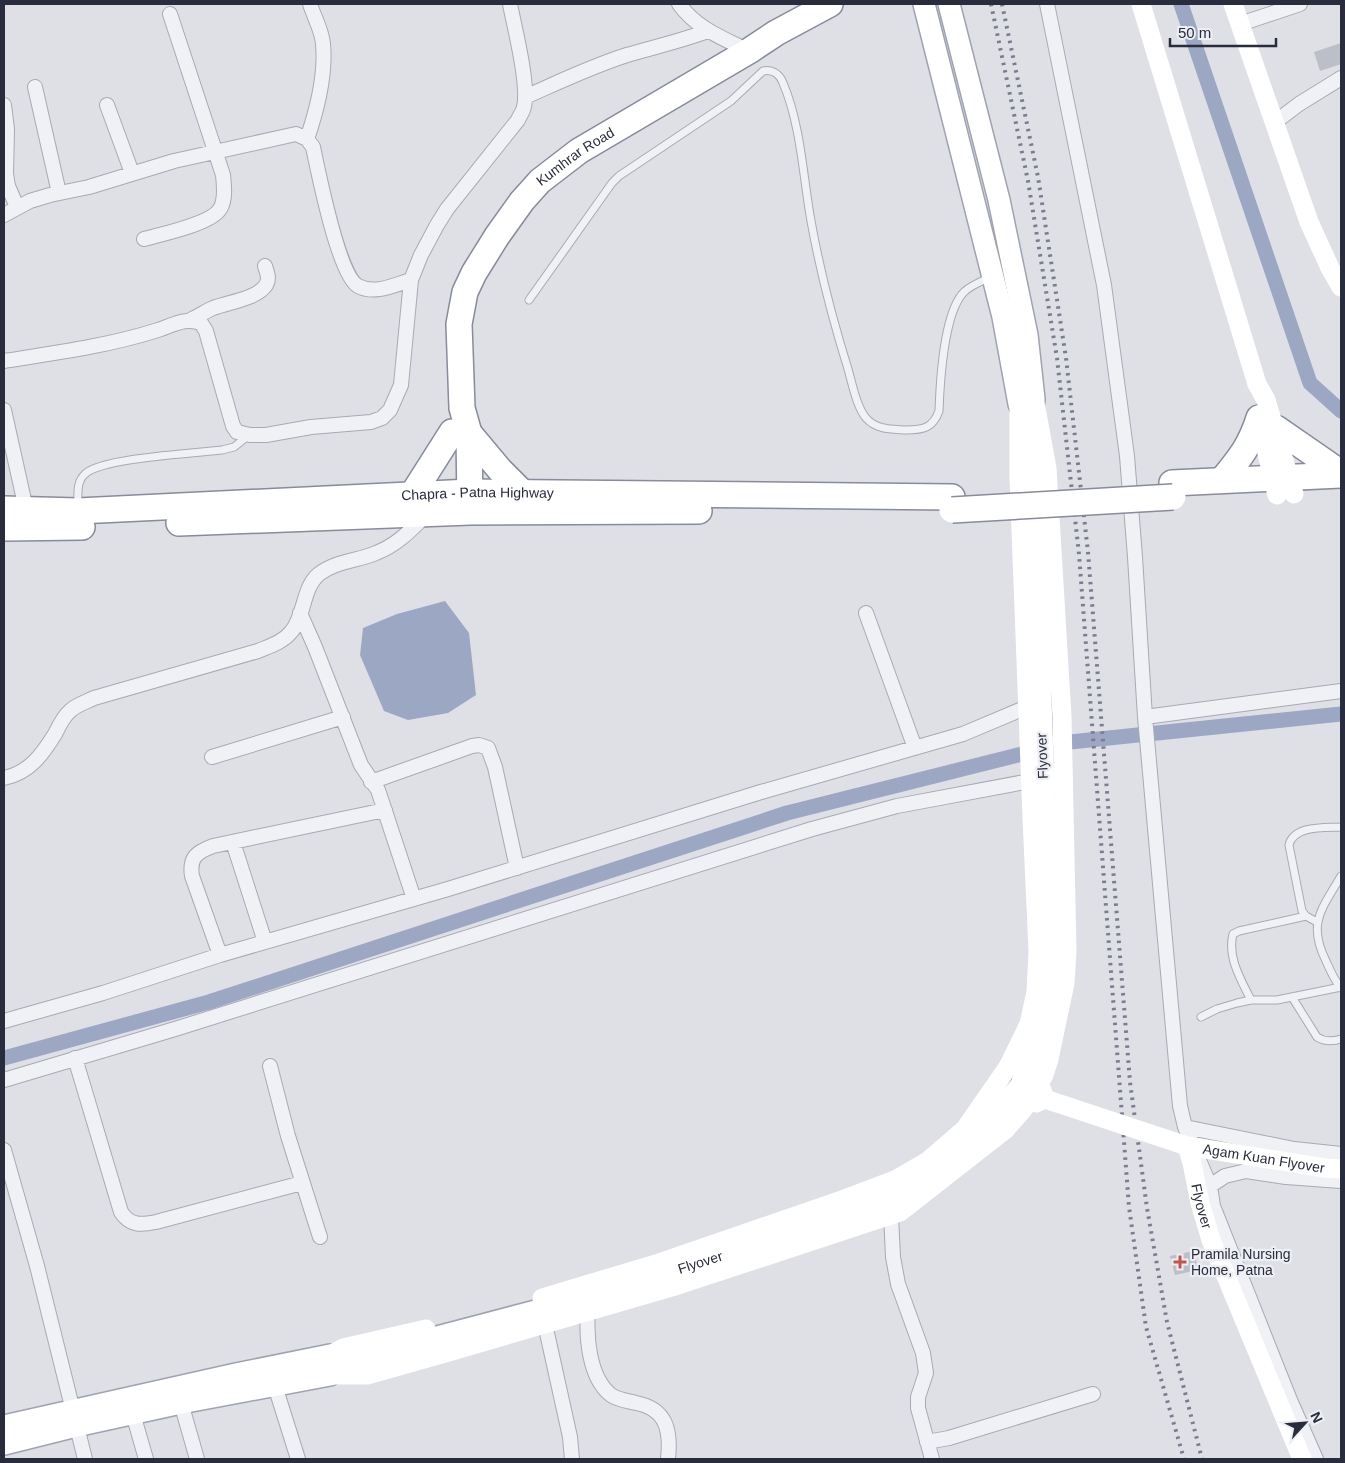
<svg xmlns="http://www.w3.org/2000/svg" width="1345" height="1463" viewBox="0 0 1345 1463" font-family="Helvetica,sans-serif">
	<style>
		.water { fill: #9ca7c3 }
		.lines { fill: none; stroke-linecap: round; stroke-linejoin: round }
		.canal { stroke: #9ca7c3; stroke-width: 15 }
		.building { fill: #bcbec8 }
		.lane-casing { stroke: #a8aab3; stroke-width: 9 }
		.street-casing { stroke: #a8aab3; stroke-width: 16 }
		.primary-casing { stroke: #9fa2b1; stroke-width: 24 }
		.highway-casing { stroke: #878b9b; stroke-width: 28 }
		.lane { stroke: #f0f1f5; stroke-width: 7 }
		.street { stroke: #f0f1f5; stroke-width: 14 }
		.secondary { stroke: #fff; stroke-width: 19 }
		.primary { stroke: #fff; stroke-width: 21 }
		.highway { stroke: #fff; stroke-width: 25 }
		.rail { stroke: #797d8e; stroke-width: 4; stroke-dasharray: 2.5 5; stroke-linecap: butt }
		.highway-bridge-casing { stroke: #878b9b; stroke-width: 28; stroke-linecap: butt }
		.secondary-bridge { stroke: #fff; stroke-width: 19 }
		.highway-bridge { stroke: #fff; stroke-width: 25 }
		.poi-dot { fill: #c1544d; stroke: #edeff4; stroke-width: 2 }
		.labels { text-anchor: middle; stroke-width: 4.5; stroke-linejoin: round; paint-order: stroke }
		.street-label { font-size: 14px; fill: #292c3c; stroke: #edeff4 }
		.poi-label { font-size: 14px; fill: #292c3c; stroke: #edeff4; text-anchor: start }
	</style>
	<rect width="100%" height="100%" fill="#dee0e6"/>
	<path class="water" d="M445,601L469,633L476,695L448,713L408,720L384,711L360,655L363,628L397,614Z"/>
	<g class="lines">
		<path class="canal" d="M1181,4L1310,383L1341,411
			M4,1058L209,1002L787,813L1070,742L1341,714"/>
	</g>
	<path class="building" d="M1341,43V64L1320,71L1314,52Z
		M1194,1251L1198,1270L1175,1275L1170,1256Z"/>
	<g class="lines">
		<g class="lane-casing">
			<path id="lane" d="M529,300L612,183L619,176L731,101L763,71C773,69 780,75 783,83C801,125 803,177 811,221C820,271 833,321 848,369C852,383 857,409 867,419C877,430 892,429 906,430C923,430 933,428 939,411C940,382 944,312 964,292C971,285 982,281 991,277
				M78,507C78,495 76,482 85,474C101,458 196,453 222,450L234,447L249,435
				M1341,876C1322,909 1307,923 1326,961C1330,970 1334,980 1341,988
				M1317,922L1306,916L1302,911L1289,845C1294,825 1325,828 1341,827
				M1292,997L1317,1037C1325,1042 1332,1042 1341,1039
				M1251,1000C1241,980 1227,957 1233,934L1239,931L1306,916
				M1201,1017L1217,1009L1237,1003L1251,1000H1277L1341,987"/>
		</g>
		<g class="street-casing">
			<path id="street" d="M679,4C696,28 722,38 749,51
				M1047,4L1104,285L1127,456L1135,557L1145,717L1180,1106L1185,1127L1210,1186L1213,1206L1290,1400L1316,1459
				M1240,24L1300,4
				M35,87L59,193
				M525,97C559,82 592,66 627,55C654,47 681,41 708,31
				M4,105L7,129L6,174L8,186L17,207
				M107,105L132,173
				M1274,123L1299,104L1341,78
				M307,139C317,110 326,76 323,44C322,30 314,17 310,4
				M4,215L30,201L50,195L89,187L174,161L296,134L307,139L313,147C318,171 339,276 358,286C375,295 394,285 411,280
				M144,239C162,234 211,224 220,209C226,200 224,185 223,175L170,14
				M192,319C199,316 206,311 213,308C228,302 257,299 266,285C270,278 267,273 265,266
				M4,361C55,353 108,346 158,330C173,325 186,317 201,323L206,331L233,426L237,432L250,435H266L311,427L371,422L382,418L390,410L401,385L411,280L421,255L437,225L447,209L518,120C519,117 522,113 523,110C531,90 514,26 510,4
				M4,410L26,509
				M300,613L315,647L361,765L378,790L414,899
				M866,613L915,748
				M1145,717L1341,691
				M212,757L343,717
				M4,778C29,773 42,755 55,734C59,726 63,717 70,711C76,705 86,702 94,698L258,651C270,646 283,642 291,632C305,617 302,588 319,574C336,561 357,561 376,553C397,545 411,530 427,514
				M371,782L472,746L479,745L488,748L495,767L517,868
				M233,842L265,942
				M220,955L192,876C189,857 197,852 213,846L385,810
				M4,1021L103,993L220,955L448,889L761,792L963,734L1027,707
				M75,1058L121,1212C130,1226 141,1225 156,1222L302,1183
				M270,1066L288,1136L320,1237
				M4,1080L175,1029L812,829L897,806L1030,781
				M1185,1127L1294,1149L1341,1154
				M4,1150L37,1266L85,1459
				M1210,1186L1225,1176L1246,1171L1286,1177L1341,1181
				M891,1215L893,1257L898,1284L923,1353L926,1373L918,1397V1408L932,1459
				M588,1312C586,1337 589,1378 611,1395C618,1400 628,1401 636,1403C667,1409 671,1431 668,1459
				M545,1324L570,1437L572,1459
				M275,1386L298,1459
				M181,1403L197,1459
				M133,1414L146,1459
				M927,1442L949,1438L1093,1394"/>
		</g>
		<g class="primary-casing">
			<g id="primary">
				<path d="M924,4L1003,317L1019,404L1030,428"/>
				<path d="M4,1426L236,1374L330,1355L350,1360"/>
				<path id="s2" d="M4,1444L76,1426L181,1403L330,1375L350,1360L357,1358L604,1293L879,1205L908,1191L947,1166L966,1150L1021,1085L1036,1044L1047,995L1050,962L1035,525L1030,428L1034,399L1027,335L999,200L949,4"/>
			</g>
		</g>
		<g class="highway-casing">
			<g id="highway">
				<path d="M1276,428L1341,473"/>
				<path d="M469,433L500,470L522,492"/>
				<path d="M1222,480C1240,458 1250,446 1259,418"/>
				<path d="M1172,483L1341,475"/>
				<path d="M412,495L452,432"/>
				<path id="s3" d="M470,508L469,433L462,408L459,324L465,292L474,273L497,236L522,201L540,181L579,151L749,51L776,33L830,4"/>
				<path id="s4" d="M4,509L78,511L470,492L952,497"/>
				<path d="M179,523L470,512L699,511"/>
				<path d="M4,528L82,527"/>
			</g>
		</g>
		<use href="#lane" class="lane"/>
		<use href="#street" class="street"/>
		<g class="secondary">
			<path d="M1141,4L1257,384L1266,400L1294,494"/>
			<path d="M1233,4L1309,222L1330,268L1341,287"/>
			<path d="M1258,415L1277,495"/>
			<path id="s1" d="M1187,1146L1192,1163L1200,1203L1211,1240L1302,1459"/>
			<path d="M542,1298L659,1263L842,1200L895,1180L928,1161L965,1129L1008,1067L1029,1024L1036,992L1038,951L1032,818L1019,478V405"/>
			<path d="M330,1355L343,1348L426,1329"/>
			<path d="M330,1375H367L445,1353L672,1287L900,1212L1006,1129L1024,1108L1044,1075L1049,1059L1065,983L1067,952L1062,716L1047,468L1035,403"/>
		</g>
		<use href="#primary" class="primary"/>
		<use href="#highway" class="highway"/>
		<path class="rail" d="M991,4L1028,181L1057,358L1079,554L1129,1207L1146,1327L1184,1459
			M1002,4L1038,177L1066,358L1088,552L1130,1082L1147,1208L1167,1322L1202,1459"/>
		<g class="highway-bridge-casing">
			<path id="highway-bridge" d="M952,510L1173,497"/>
		</g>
		<g class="secondary-bridge">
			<path d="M1022,1079L1042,1090L1045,1099"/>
			<path id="s5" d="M1013,1094L1036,1103L1045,1099L1187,1146L1325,1168L1341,1169"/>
		</g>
		<use href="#highway-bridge" class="highway-bridge"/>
	</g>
	<path class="poi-dot" d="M1177.5 1254.5h5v5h5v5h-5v5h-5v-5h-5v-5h5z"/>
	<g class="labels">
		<g class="street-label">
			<text dy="5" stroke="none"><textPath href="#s3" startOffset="395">Kumhrar Road</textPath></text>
			<text dy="5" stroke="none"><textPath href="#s4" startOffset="474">Chapra - Patna Highway</textPath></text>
			<text transform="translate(1042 756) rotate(-92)" y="5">Flyover</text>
			<text dy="5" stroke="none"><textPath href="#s5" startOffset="262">Agam Kuan Flyover</textPath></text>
			<text dy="5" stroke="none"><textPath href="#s1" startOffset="62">Flyover</textPath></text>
			<text dy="5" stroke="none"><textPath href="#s2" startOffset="722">Flyover</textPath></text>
		</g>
		<g class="poi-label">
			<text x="1191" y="1259">Pramila Nursing<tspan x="1191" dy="16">Home, Patna</tspan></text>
		</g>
	</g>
	<rect width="1345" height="1463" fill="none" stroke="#292c3c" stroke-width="10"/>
	<g transform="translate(1305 1423) rotate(64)" stroke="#edeff4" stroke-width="4" paint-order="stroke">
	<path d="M0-4L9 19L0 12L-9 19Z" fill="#292c3c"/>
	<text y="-8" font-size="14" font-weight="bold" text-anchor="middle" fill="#292c3c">N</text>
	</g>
	<path d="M1170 38v8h106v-8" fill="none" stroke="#292c3c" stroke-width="2.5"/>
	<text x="1178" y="38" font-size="15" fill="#292c3c" stroke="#edeff4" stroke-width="4" paint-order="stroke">50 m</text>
</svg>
